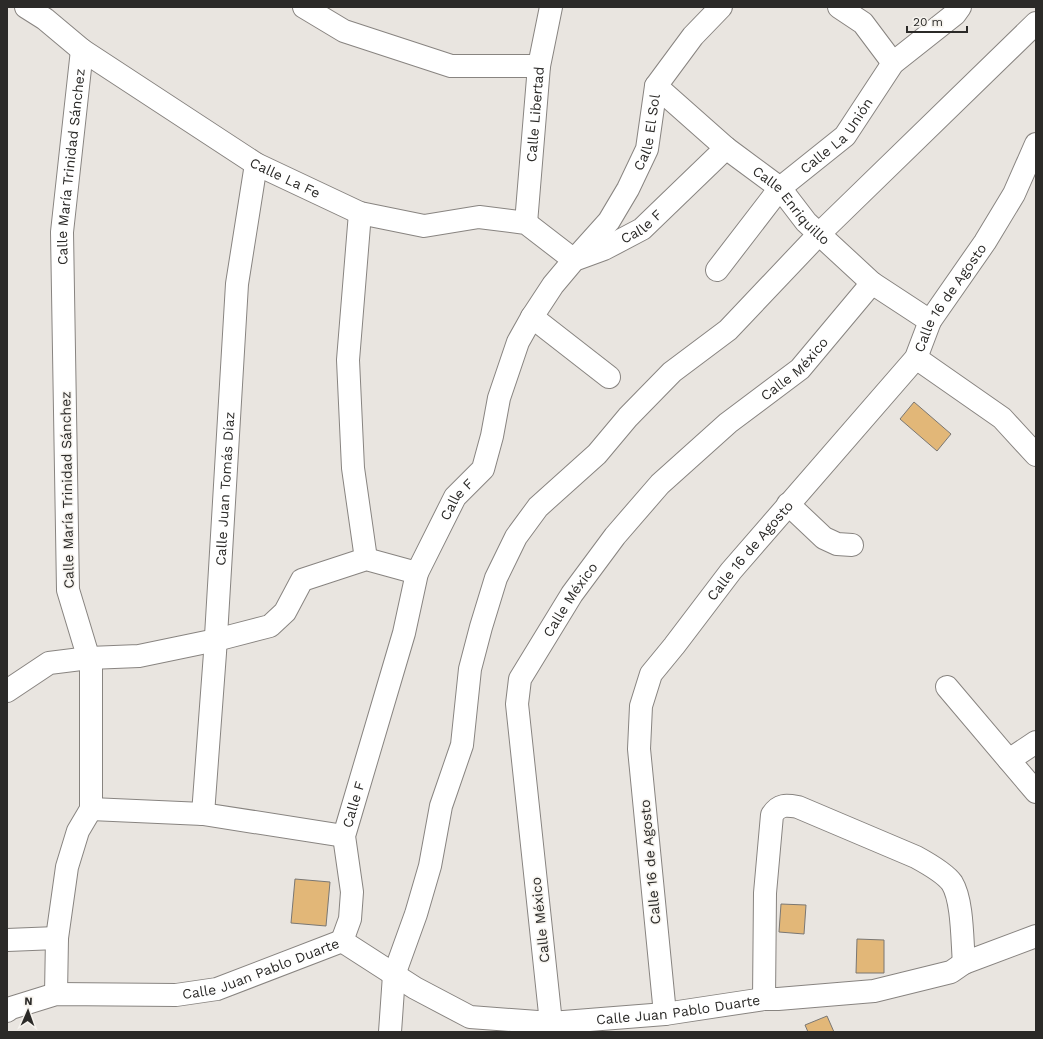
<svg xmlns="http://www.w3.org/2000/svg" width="1043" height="1039" viewBox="0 0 1043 1039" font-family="'Work Sans',sans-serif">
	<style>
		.building { fill: #e2b778; stroke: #7a7773 }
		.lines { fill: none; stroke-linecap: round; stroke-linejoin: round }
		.street-casing { stroke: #888480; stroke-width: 24 }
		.street { stroke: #fff; stroke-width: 22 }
		.labels { text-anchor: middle; stroke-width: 3; stroke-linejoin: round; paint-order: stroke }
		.street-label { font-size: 14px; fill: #2b2a28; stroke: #f6f3ee }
	</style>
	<rect width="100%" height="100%" fill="#e9e5e0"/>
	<path class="building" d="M914,402L951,434L937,451L900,419Z
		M295,879L330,882L326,926L291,923Z
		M781,904L806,905L804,934L779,932Z
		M857,939L884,940V973H856Z
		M827,1016L834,1032H808L805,1025Z"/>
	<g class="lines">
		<g class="street-casing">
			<g id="street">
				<path id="s1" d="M26,7L45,19L82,50L256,164L360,213L424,226L479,217L526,223L574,260L609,221L628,189L647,149L656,86L693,36L721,7"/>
				<path d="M304,7L344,31L451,66H539"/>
				<path d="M839,7L863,23L893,63"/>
				<path id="s2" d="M656,86L726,148L780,188L806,222L872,283L930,321"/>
				<path d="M360,213L348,360L353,468L366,559"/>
				<path id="s3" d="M526,223L539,66L551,7"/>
				<path id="s4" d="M717,270L780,188L845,136L893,63L955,14L960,7"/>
				<path d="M532,317L609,377"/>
				<path d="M916,358L1002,418L1036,455"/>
				<path d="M788,504L824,538L837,544L852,545"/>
				<path d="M947,687L1036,792"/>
				<path d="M7,691L49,663L89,658L139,656L216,640L270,626L285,612L302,580L366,559L417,573"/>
				<path d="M1009,760L1036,742"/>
				<path d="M91,809L203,814L344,836"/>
				<path id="s5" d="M203,814L215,653L237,284L256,164"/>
				<path d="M7,940L57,938"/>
				<path id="s6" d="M342,941L350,919L352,892L344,836L404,633L417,573L455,497L483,469L492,436L499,398L518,342L532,317L553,285L574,260L604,249L642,229L726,148"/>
				<path id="s7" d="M342,941L415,988L470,1017L551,1023L665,1014L764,999H778L874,991L951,972L964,963L1036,936"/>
				<path id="s8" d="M56,994L57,938L67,867L78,831L91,809V666L68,590L62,232L82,50"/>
				<path d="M764,999L765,893L772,815C779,804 786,805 798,807L916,857C927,863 945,873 952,883C963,901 962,942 964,963"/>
				<path id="s9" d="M7,1011L11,1008L56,994L176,995L217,989L342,941"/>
				<path id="s10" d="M665,1014L639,749L641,706L651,674L674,646L731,571L916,358L930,321L985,242L1014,194L1036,144"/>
				<path id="s11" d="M551,1023L517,704L520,679L572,594L615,536L660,484L728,423L800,369L872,283"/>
				<path d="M390,1032L394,975L416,914L430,866L441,806L462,745L470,669L481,627L496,578L516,537L538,507L597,454L628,417L672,372L728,330L819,234L1036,23"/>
			</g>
		</g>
		<use href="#street" class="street"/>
	</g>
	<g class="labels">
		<g class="street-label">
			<text dy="5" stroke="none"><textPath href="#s3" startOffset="109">Calle Libertad</textPath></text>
			<text dy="5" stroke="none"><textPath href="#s1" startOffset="773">Calle El Sol</textPath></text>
			<text dy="5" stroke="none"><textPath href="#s4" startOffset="181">Calle La Unión</textPath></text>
			<text dy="5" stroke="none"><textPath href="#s8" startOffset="837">Calle María Trinidad Sánchez</textPath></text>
			<text dy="5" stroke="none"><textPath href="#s1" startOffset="311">Calle La Fe</textPath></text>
			<text dy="5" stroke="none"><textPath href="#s2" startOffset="181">Calle Enriquillo</textPath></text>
			<text dy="5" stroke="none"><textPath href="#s6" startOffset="812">Calle F</textPath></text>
			<text dy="5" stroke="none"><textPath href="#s10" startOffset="825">Calle 16 de Agosto</textPath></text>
			<text dy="5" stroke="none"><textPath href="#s11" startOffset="764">Calle México</textPath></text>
			<text dy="5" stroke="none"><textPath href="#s5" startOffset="326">Calle Juan Tomás Díaz</textPath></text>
			<text transform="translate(67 490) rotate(-91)" y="5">Calle María Trinidad Sánchez</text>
			<text dy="5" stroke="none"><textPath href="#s6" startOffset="464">Calle F</textPath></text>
			<text dy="5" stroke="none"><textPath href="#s10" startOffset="501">Calle 16 de Agosto</textPath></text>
			<text dy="5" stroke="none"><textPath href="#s11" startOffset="440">Calle México</textPath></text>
			<text dy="5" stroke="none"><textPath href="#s6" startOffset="140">Calle F</textPath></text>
			<text transform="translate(650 862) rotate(-95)" y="5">Calle 16 de Agosto</text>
			<text transform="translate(540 920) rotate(-96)" y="5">Calle México</text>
			<text dy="5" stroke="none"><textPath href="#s9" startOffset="261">Calle Juan Pablo Duarte</textPath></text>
			<text dy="5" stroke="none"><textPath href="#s7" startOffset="358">Calle Juan Pablo Duarte</textPath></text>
		</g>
	</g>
	<rect width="1043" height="1039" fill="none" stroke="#2b2a28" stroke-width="16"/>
	<g transform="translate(28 1011) rotate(2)" stroke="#f6f3ee" stroke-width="3" paint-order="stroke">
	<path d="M0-3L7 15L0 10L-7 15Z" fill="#2b2a28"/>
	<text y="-6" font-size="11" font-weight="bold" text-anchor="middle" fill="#2b2a28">N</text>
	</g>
	<path d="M907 26v6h60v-6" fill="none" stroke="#2b2a28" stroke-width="2"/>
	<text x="913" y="26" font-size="12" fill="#2b2a28" stroke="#f6f3ee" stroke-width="3" paint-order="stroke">20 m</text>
</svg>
